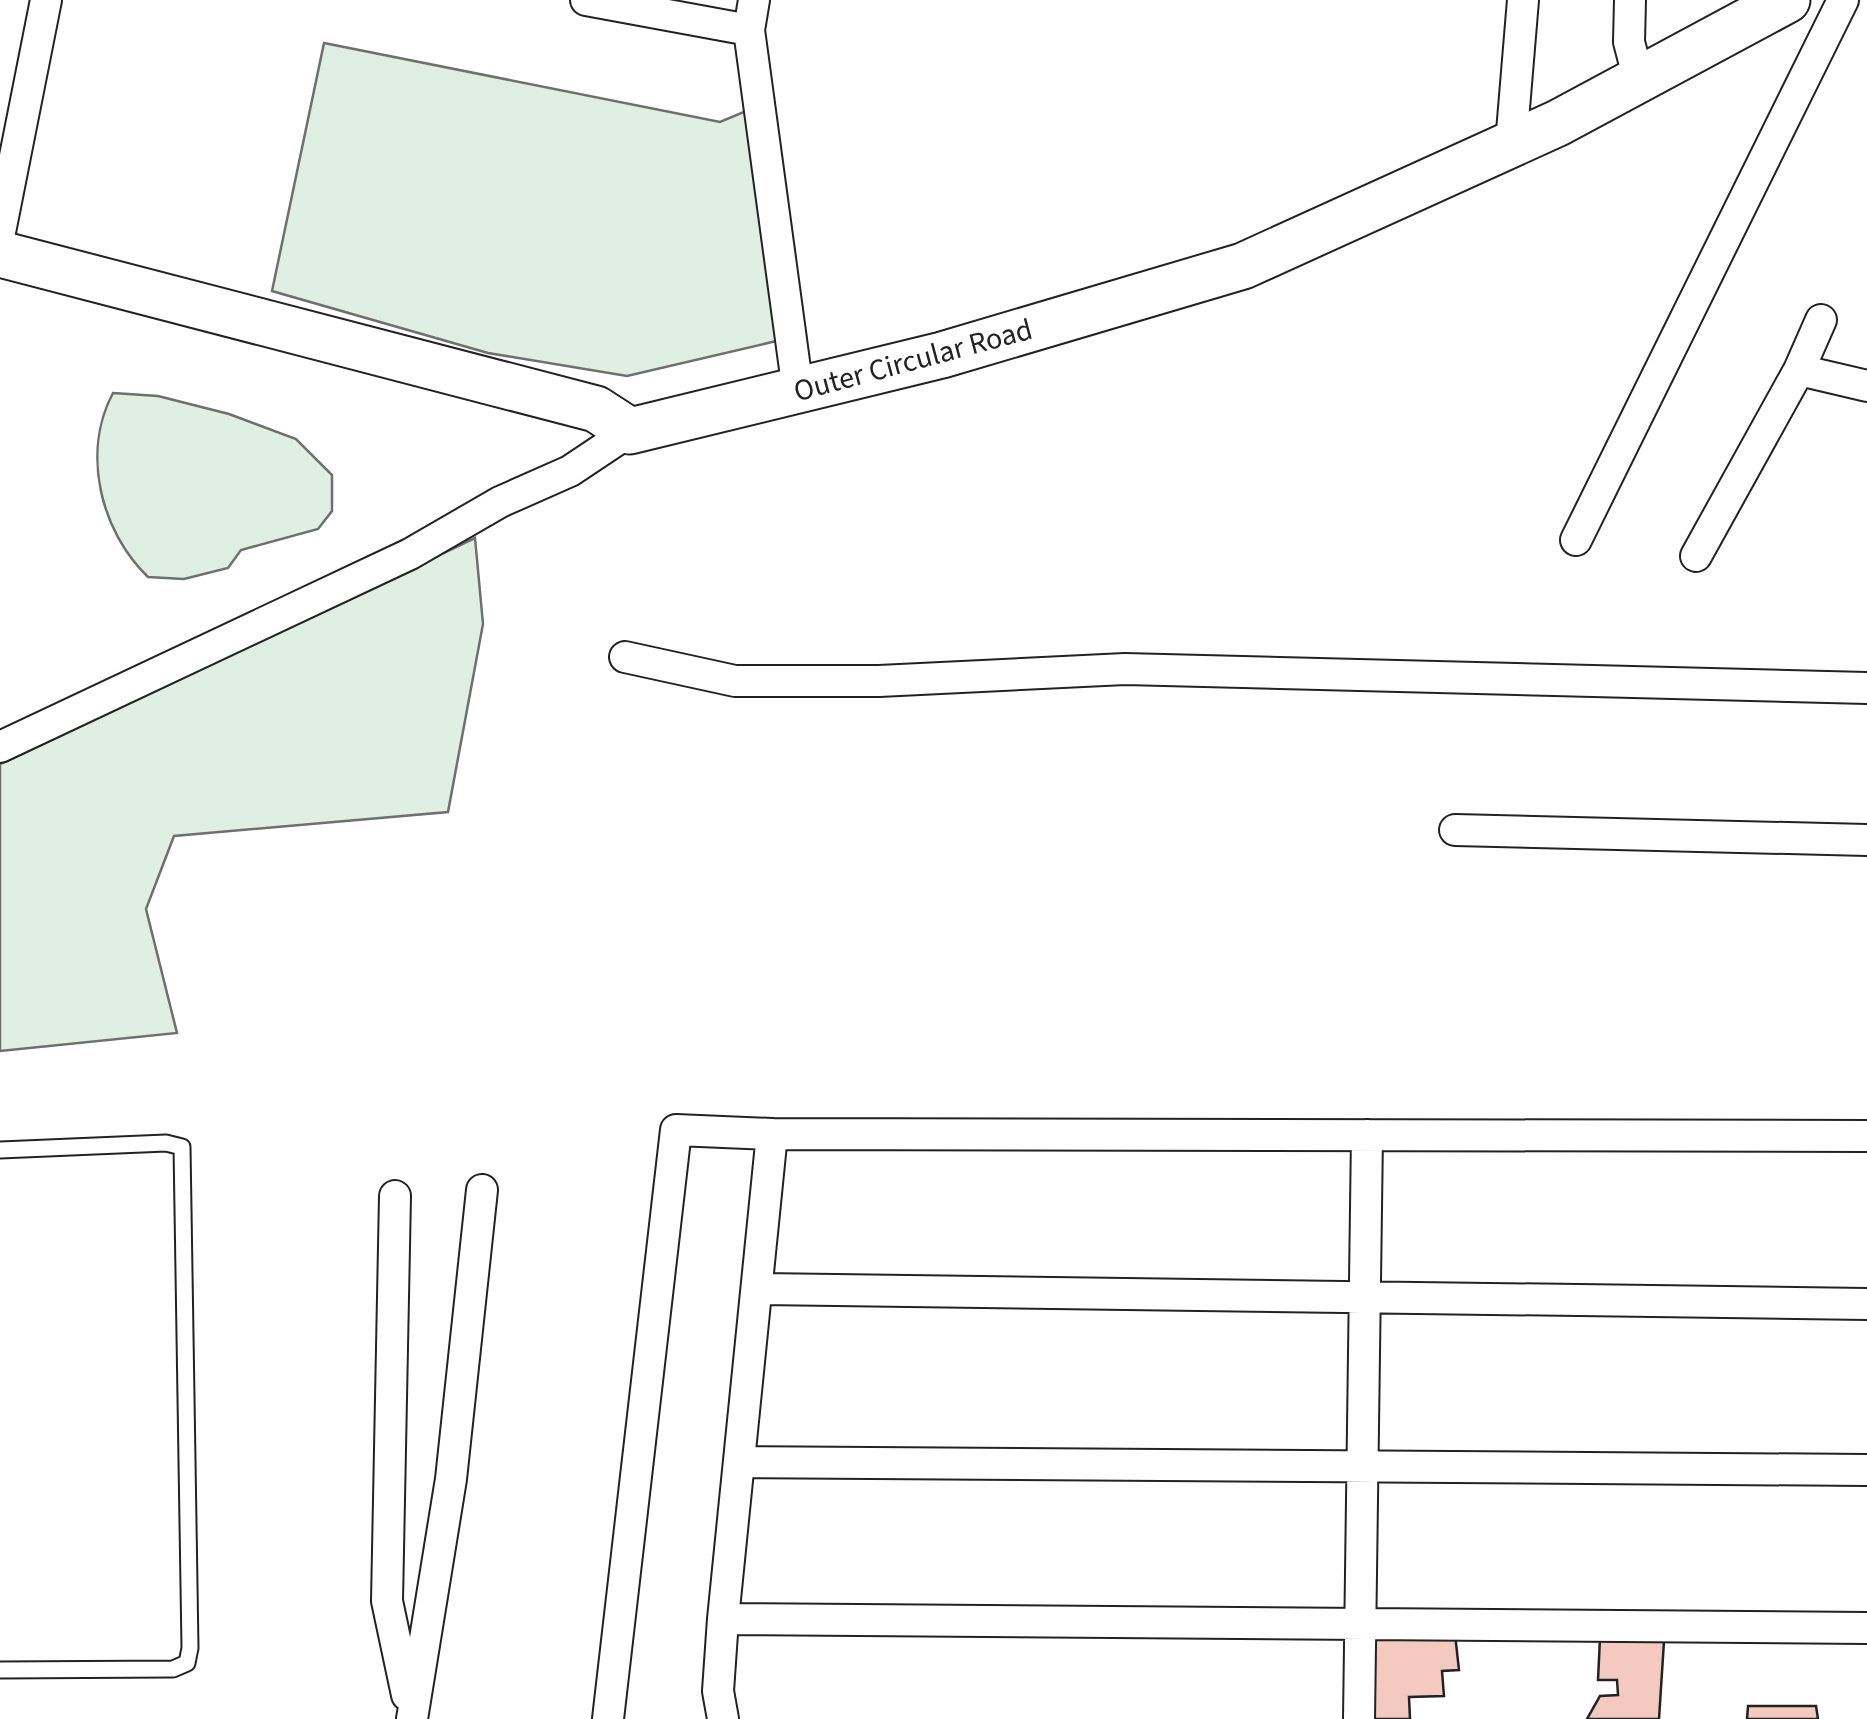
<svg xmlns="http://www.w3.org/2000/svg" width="1867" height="1719" viewBox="0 0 1867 1719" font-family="'Source Sans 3',sans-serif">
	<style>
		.green { fill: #e0efe3; stroke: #6f6f6f; stroke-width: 2.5 }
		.building { fill: #f3c9c0; stroke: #222; stroke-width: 2.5 }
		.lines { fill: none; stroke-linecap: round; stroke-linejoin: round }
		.service-casing { stroke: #222; stroke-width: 19 }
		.minor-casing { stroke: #222; stroke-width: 34 }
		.secondary-casing { stroke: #222; stroke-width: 49 }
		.service { stroke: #fff; stroke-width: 15 }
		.minor { stroke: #fff; stroke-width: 30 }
		.secondary { stroke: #fff; stroke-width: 45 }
		.labels { text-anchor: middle; stroke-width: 8; stroke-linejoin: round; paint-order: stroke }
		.street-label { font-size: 30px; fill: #222; stroke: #fff }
	</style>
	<rect width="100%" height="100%" fill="#fff"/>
	<path class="green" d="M324,43L720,122L758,106L785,339L627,376L488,353L272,291Z
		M113,393L158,396L229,414L296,439L332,475V511L318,529L241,550L228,568L184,579L148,577C101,532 81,453 113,393Z
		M475,538L483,624L448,812L174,836L146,909L177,1033L0,1051V764Z"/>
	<path class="building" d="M1368,1631L1455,1634L1459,1670L1442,1671L1444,1696L1409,1697L1410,1719H1370Z
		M1600,1638L1664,1641L1659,1719H1587L1600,1696L1618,1695L1617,1680H1598Z
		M1748,1706H1816L1818,1719H1747Z"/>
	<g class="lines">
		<g class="service-casing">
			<path id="service" d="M0,1150L166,1143L182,1147L190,1648L187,1663L173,1669L0,1670"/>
		</g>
		<g class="minor-casing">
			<path id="minor" d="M586,0L749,30
				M754,0L749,30L798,391
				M1630,0L1629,42L1639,80
				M1511,144L1523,0
				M0,232L46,0
				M1799,370L1867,386
				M1576,540L1843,0
				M1696,556L1799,370L1821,320
				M625,657L735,681H879L1125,669L1867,688
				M0,747L410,554L500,502L570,471L630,431
				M1455,830L1867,840
				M395,1196L387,1601L407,1695
				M757,1289L1867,1304
				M739,1462L1867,1470
				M723,1619L1867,1628
				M412,1719L451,1479L482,1190
				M608,1719L676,1130L772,1134L1867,1136
				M723,1719L718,1691L723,1619L772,1134
				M1359,1719L1367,1135"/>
		</g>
		<g class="secondary-casing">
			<path id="secondary" d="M0,254L596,409L630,431L942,355L1243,266L1558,123L1787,0"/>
		</g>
		<use href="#service" class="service"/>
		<use href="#minor" class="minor"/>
		<use href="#secondary" class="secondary"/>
	</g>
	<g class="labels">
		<g class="street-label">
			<text transform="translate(913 360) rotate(-15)" y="10">Outer Circular Road</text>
		</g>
	</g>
</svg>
